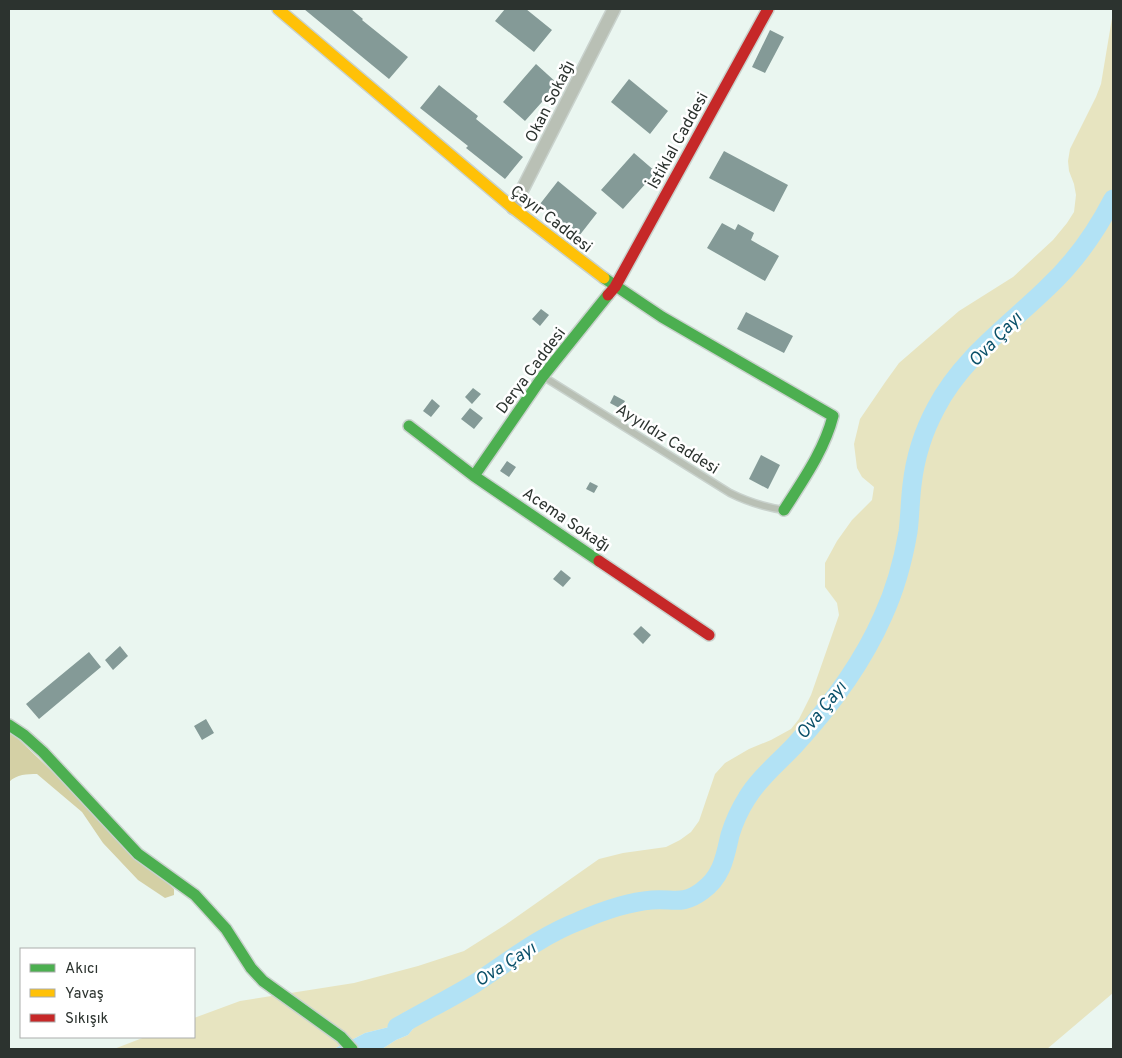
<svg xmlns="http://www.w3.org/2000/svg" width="1122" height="1058" viewBox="0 0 1122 1058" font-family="Overpass,sans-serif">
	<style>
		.green { fill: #e7e4c0 }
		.forest { fill: #d4d0a5 }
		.water { fill: #b2e2f5 }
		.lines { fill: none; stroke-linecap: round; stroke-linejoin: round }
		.river { stroke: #b2e2f5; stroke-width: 19 }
		.building { fill: #849a97 }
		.lane-casing { stroke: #c9d2cd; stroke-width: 9 }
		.street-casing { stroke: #c9d2cd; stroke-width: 15 }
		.fast-casing { stroke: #c9d2cd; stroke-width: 14 }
		.slow-casing { stroke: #c9d2cd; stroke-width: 14 }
		.jam-casing { stroke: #c9d2cd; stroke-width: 14 }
		.lane { stroke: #b9c0b5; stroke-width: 6 }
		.street { stroke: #b9c0b5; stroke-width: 12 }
		.fast { stroke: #4caf50; stroke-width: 11 }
		.slow { stroke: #ffc107; stroke-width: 11 }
		.jam { stroke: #c62828; stroke-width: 11 }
		.labels { text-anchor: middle; stroke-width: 5; stroke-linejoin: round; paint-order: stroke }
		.street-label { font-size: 16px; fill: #2c332f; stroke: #fff }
		.water-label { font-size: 18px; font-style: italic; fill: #0b516a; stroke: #fff }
	</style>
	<rect width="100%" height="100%" fill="#eaf6f0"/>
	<path class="green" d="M1113,12V993L1047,1049H382L396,1040L408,1035L420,1020L417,1006L403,1013L389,1027L365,1033L334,1049H114L145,1037H194V1018L240,1001L354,983L418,966L464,951L505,925L599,859L623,853L666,847L680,840L691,832L699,821L715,774L725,763L749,749L771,740L791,729L799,719L811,695L839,615L837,603L825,587V563L837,541L852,520L872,500L874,487L862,477L857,468L854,444L860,419L886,381L899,363L959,311L1013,277L1053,240L1067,223L1074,212L1076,195L1074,184L1069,171L1068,161L1070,149L1096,97L1101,84Z"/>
	<path class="forest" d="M9,730L174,889V895L165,898L138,880L103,843L82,812L37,774C27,774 17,774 9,782Z"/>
	<path class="water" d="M417,1006L419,1007L420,1020L408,1035L396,1040L382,1049H334L365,1033L389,1027L403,1013Z"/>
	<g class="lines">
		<path class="river" d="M397,1027C423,1012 449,999 474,984C508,962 540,936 579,921C602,911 627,902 652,900C673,898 682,906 702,891C722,877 725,857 730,835C734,822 740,809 747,798C759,778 778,763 794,746C829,708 862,664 883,616C895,590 903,561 908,532C910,517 910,501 912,485C915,458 923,432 936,408C962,358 1008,326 1047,288C1074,263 1096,232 1113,199"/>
	</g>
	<path class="building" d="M304,9H351L363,19L362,20L408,57L389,79Z
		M505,9H526L552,30L534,52L495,21Z
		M770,30L784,37L765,73L752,67Z
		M536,64L558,84L525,121L503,102Z
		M629,79L668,111L650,134L611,102Z
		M439,85L478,116L476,119L523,157L505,179L466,148L468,146L420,108Z
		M724,151L788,185L774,212L709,178Z
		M634,153L656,172L623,209L601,190Z
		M558,181L597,213L579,236L540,204Z
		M722,223L735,230L738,224L754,233L751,240L779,256L765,281L707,248Z
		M541,309L549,315L540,326L532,319Z
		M746,312L793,336L784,353L737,329Z
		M473,388L481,394L472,404L465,397Z
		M614,395L625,401L621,409L610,403Z
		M432,399L440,406L431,417L423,411Z
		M470,408L483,418L474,429L461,419Z
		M761,455L780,465L768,489L749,479Z
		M507,461L516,467L509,477L500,471Z
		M590,482L598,486L594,493L586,489Z
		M561,570L571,578L563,587L553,579Z
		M641,626L651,635L643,644L633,634Z
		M120,646L128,656L113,670L105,660Z
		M89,652L101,667L39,719L26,704Z
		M206,719L214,733L202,740L194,726Z"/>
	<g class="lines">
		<g class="lane-casing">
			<path id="lane" d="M544,377L730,493C748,502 764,507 784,510"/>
		</g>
		<g class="street-casing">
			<path id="street" d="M513,208L614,9"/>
		</g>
		<g class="fast-casing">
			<path id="fast" d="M604,278L662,317L833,416C824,451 803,480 784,510
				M409,426L474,476L599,561
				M474,476L543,376L608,295
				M9,725L24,735L43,752L138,854L195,895L226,929L251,968L263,981L341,1037L352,1049"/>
		</g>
		<g class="slow-casing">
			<path id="slow" d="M278,9L513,208L604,278"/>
		</g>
		<g class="jam-casing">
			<path id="jam" d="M608,295L615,287L768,9
				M599,561L709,635"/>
		</g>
		<use href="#lane" class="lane"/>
		<use href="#street" class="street"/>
		<use href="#fast" class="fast"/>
		<use href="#slow" class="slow"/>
		<use href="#jam" class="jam"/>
	</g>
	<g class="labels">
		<g class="street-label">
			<text transform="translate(549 101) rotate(-63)" y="6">Okan Sokağı</text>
			<text transform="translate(677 140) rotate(-61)" y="6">İstiklal Caddesi</text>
			<text transform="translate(552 218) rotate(38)" y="6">Çayır Caddesi</text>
			<text transform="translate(530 370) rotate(-53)" y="6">Derya Caddesi</text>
			<text transform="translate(668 438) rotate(32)" y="6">Ayyıldız Caddesi</text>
			<text transform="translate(567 519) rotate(34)" y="6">Acema Sokağı</text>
		</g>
		<g class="water-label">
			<text transform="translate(995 339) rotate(-46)" y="6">Ova Çayı</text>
			<text transform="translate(821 710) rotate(-51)" y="6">Ova Çayı</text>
			<text transform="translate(505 964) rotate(-32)" y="6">Ova Çayı</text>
		</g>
	</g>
	<rect width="1122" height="1058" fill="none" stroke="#2c332f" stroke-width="20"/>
	<rect x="20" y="948" width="175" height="90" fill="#ffffff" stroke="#abadac"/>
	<rect x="30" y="964" width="25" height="8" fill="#4caf50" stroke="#abadac"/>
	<text x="65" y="973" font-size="15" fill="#2c332f">Akıcı</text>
	<rect x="30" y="989" width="25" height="8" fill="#ffc107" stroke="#abadac"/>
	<text x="65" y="998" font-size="15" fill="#2c332f">Yavaş</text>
	<rect x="30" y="1014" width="25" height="8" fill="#c62828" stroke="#abadac"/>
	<text x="65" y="1023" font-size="15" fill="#2c332f">Sıkışık</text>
</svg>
